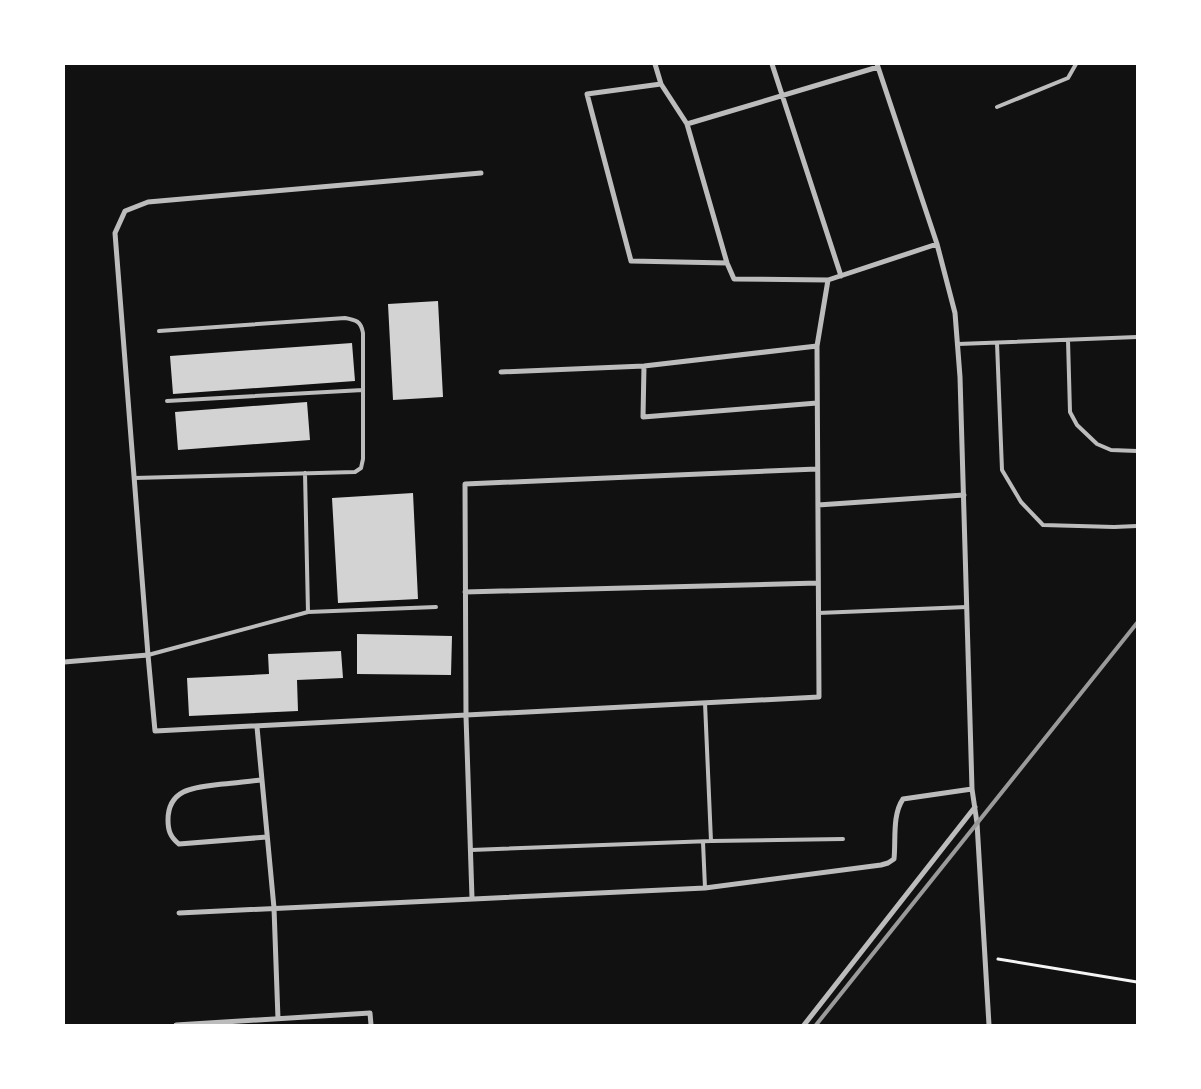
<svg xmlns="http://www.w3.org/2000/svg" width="1201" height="1089" viewBox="0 0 1201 1089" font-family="Arial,sans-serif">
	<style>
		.building { fill: #d3d3d3 }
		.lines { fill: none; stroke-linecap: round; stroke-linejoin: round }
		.path { stroke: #f5f5f5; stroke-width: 3 }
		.service { stroke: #bcbcbc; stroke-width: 4 }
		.minor { stroke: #bcbcbc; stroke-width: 5 }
		.rail { stroke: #9a9a9a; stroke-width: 4 }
	</style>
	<rect width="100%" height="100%" fill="#111"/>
	<path class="building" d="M438,301L443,397L393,400L388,304Z
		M352,343L355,381L173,394L170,356Z
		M307,402L310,440L178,450L175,412Z
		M413,493L418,599L338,603L332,498Z
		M357,634L452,636L451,675L357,674Z
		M341,651L343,678L297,680L298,711L189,716L187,678L269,674L268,654Z"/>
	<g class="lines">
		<path class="path" d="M998,959L1137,982"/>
		<path class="service" d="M997,107L1068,78L1076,64
			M1068,340L1070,412L1077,425L1097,444L1111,450L1137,451
			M997,343L1002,470L1021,502L1043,525L1114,527L1137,526
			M958,344L1137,337
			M167,401L363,390
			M305,473L308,612
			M134,478L355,472L361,468L363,459V333C361,321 356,320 345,318L159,331
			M818,613L967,607
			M148,655L308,612L436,607
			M705,703L711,841
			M703,842L705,888
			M471,850L711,841L843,839"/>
		<path class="minor" d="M655,64L661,84L687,124L727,263L734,279L828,280L937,244
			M772,64L841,276
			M877,64L937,244L955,313L960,377L972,789L977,823L989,1025
			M661,84L587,94L631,261L727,263
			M687,124L878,67
			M644,366L643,417L817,403
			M501,372L644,366L817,346
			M818,505L964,495
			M465,592L818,583
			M148,655L115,233L125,211L148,202L481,173
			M64,662L148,655L155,731L819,697L817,346L828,280
			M257,727L274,908L278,1019
			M262,780C249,781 236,783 223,784C198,787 168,787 168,820C168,830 170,837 179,844L267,837
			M472,898L466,716L465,484L817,469
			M179,913L705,888L881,865L888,863L894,859C896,840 892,815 903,799L972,789
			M176,1025L370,1013L371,1025
			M804,1025L975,807"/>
		<path class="rail" d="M816,1025L1137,623"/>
	</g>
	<rect width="1201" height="1089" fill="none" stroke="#ffffff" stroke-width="130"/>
</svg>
